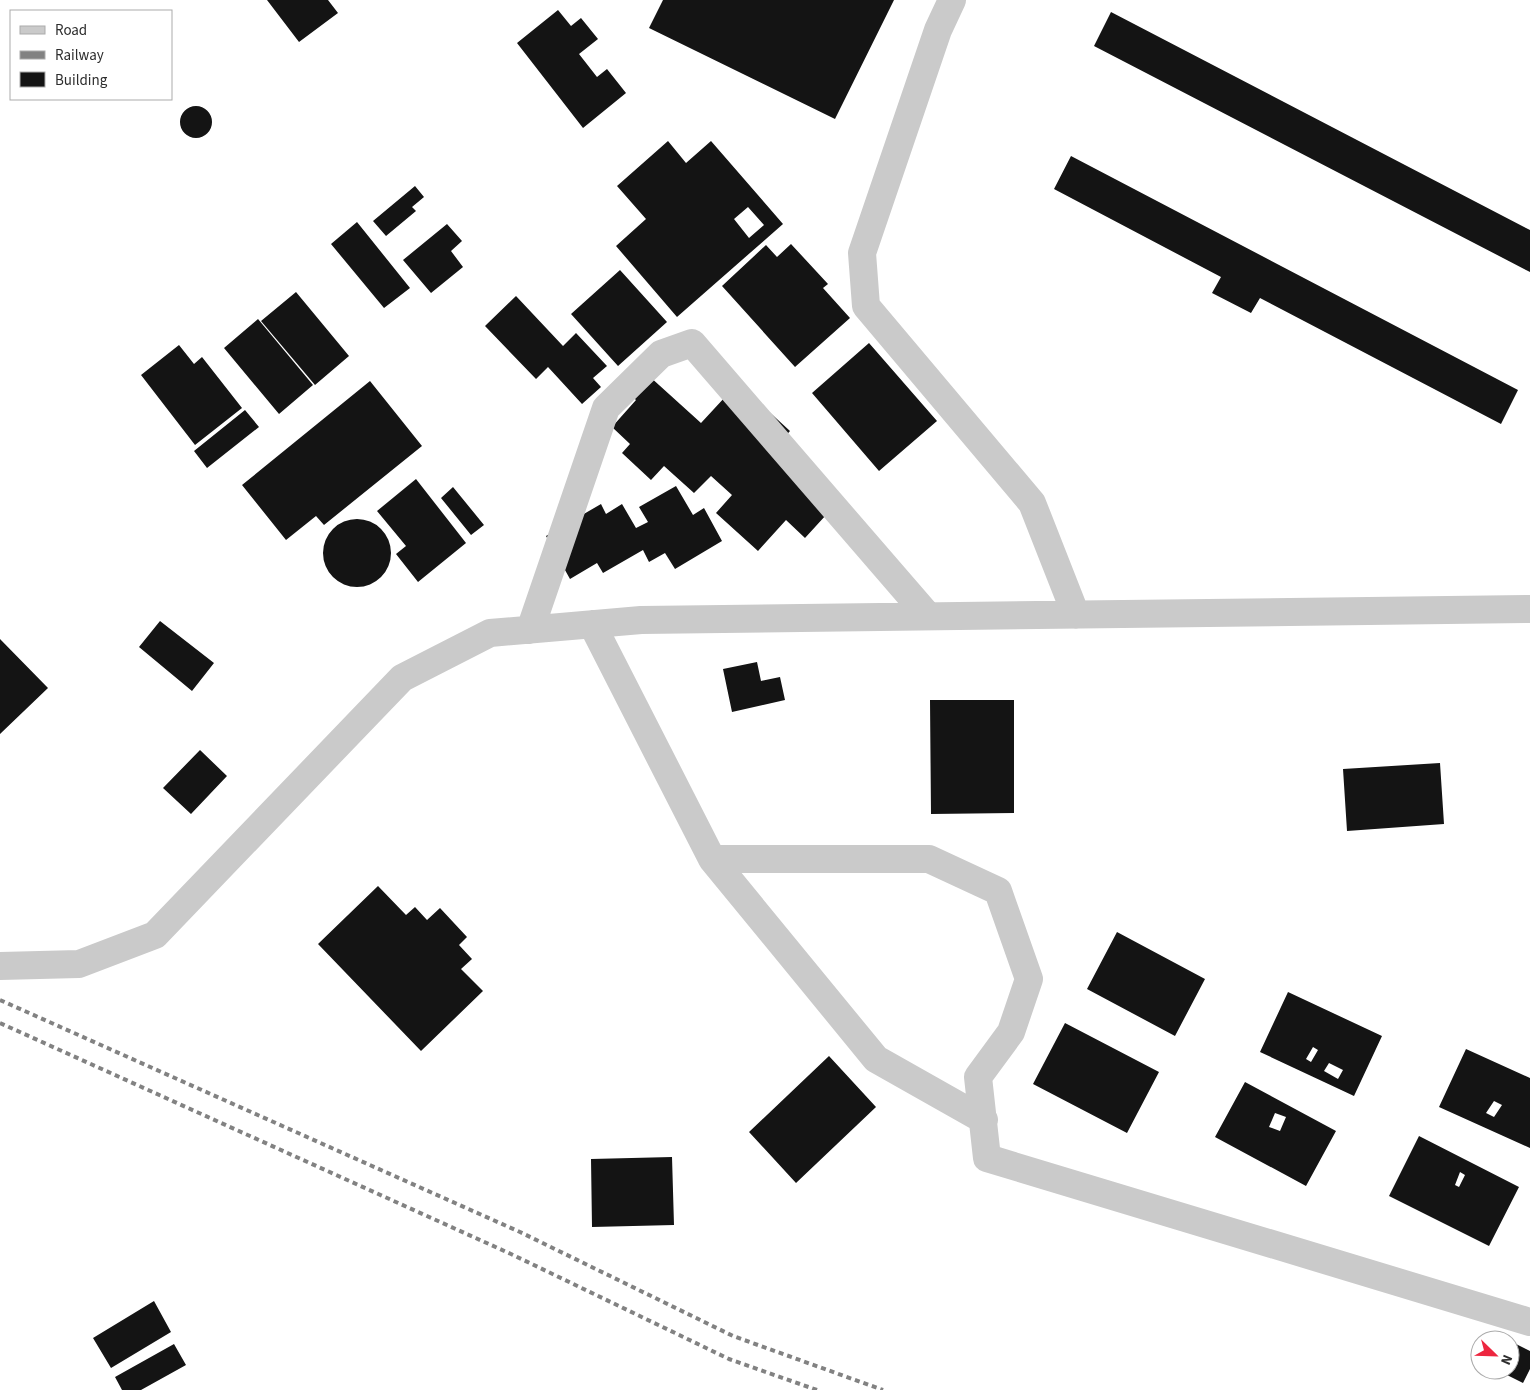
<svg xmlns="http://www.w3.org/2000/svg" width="1530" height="1390" viewBox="0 0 1530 1390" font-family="'Source Sans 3',sans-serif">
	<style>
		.building { fill: #141414; fill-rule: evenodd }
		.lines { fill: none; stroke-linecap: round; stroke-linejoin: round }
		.street { stroke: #cacaca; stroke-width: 28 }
		.rail { stroke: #828282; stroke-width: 4; stroke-dasharray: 5 4; stroke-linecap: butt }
	</style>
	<rect width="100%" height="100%" fill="#fff"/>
	<path class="building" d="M267,0H328L338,13L299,42Z
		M663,0H894L835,119L649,28Z
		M558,10L571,26L581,18L598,39L579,54L597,77L607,69L626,93L583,128L517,43Z
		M1111,12L1530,230V272L1094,46Z
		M180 122a16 16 0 1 1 32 0a16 16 0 1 1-32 0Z
		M668,141L686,163L711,141L783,224L677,317L616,246L646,219L617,186ZM748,207L764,225L749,238L734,219Z
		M1071,156L1518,390L1501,424L1260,298L1251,313L1212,293L1221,277L1054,189Z
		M415,186L424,197L412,207L416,211L386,236L373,221Z
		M357,222L410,288L384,308L331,244Z
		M447,224L462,241L451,251L463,267L431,293L403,260Z
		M791,244L828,284L823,288L850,318L795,367L722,286L766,245L777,257Z
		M620,270L667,322L618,366L571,314Z
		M296,292L349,356L315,385L261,321Z
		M516,296L563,346L576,333L607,366L593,378L601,387L582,404L548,367L536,379L485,326Z
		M258,319L313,385L279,414L224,348Z
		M869,343L937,421L879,471L812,393Z
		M179,345L194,364L202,357L242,408L195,445L141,375Z
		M638,366L701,423L738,383L790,431L776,447L837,503L805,538L786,520L758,551L716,513L732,495L711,476L694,493L664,466L651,480L622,453L630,444L612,427L636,400L620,385Z
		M370,381L422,446L324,525L316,516L286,540L242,485Z
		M245,410L259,427L207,468L194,451Z
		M416,479L466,543L418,582L396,554L406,546L377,511Z
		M676,486L693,515L704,508L722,541L675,569L665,553L649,562L643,550L603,573L597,563L570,579L546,536L601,504L606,514L622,504L636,528L648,522L639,507Z
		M453,487L484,525L471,535L441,498Z
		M323 553a34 34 0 1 1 68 0a34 34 0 1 1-68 0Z
		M160,621L214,663L192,691L139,647Z
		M0,639L48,688L0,734Z
		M757,662L761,681L780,677L785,700L732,712L723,669Z
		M930,700H1014V813L931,814Z
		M200,750L227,776L191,814L163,788Z
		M1440,763L1444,824L1347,831L1343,769Z
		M378,886L406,915L415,907L427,920L440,908L467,937L459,945L472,959L461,969L483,991L421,1051L318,944Z
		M1117,932L1205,979L1175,1036L1087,989Z
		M1288,992L1382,1036L1354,1096L1260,1052ZM1313,1047L1318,1050L1311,1062L1306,1059ZM1329,1063L1343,1070L1338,1079L1324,1071Z
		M1065,1023L1159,1072L1127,1133L1033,1084Z
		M1466,1049L1530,1078V1148L1439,1107ZM1494,1101L1502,1105L1494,1117L1486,1113Z
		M829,1056L876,1107L796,1183L749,1132Z
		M1245,1082L1336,1131L1306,1186L1215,1137ZM1275,1113L1286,1117L1280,1131L1269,1127Z
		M1419,1136L1519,1187L1489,1246L1389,1196ZM1460,1172L1465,1175L1459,1187L1455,1185Z
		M672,1157L674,1225L592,1227L591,1159Z
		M154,1301L171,1332L111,1368L93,1338Z
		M1510,1341L1530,1351V1369L1523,1383L1497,1370H1510Z
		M174,1344L186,1365L141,1390H122L115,1377Z"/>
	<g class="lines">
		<path class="street" d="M952,0L938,30L862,253L866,306L1032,503L1076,615
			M592,624L712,859H929L998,891L1029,979L1011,1032L978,1077L987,1158L1530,1322
			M530,630L606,408L661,354L692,343L928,616
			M712,859L876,1059L984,1120
			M0,966L79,964L155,935L402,678L490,633L641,620L1530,609"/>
		<path class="rail" d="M0,1000L520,1232L733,1336L883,1390
			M0,1023L511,1254L729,1359L817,1390"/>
	</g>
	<rect x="10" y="10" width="162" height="90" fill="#ffffff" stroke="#ababab"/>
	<rect x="20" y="26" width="25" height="8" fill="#cacaca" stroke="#ababab"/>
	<text x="55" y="35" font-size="15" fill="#2d2d2d">Road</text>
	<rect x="20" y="51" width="25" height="8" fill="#828282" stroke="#ababab"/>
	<text x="55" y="60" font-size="15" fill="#2d2d2d">Railway</text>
	<rect x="20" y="72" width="25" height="15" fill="#141414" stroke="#ababab"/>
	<text x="55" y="85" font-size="15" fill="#2d2d2d">Building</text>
	<g transform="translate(1495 1355) rotate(113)"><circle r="24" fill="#ffffff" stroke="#ababab"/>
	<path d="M0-4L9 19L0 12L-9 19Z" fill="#ed263f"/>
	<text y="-8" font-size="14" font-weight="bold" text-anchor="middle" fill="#2d2d2d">N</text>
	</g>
</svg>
